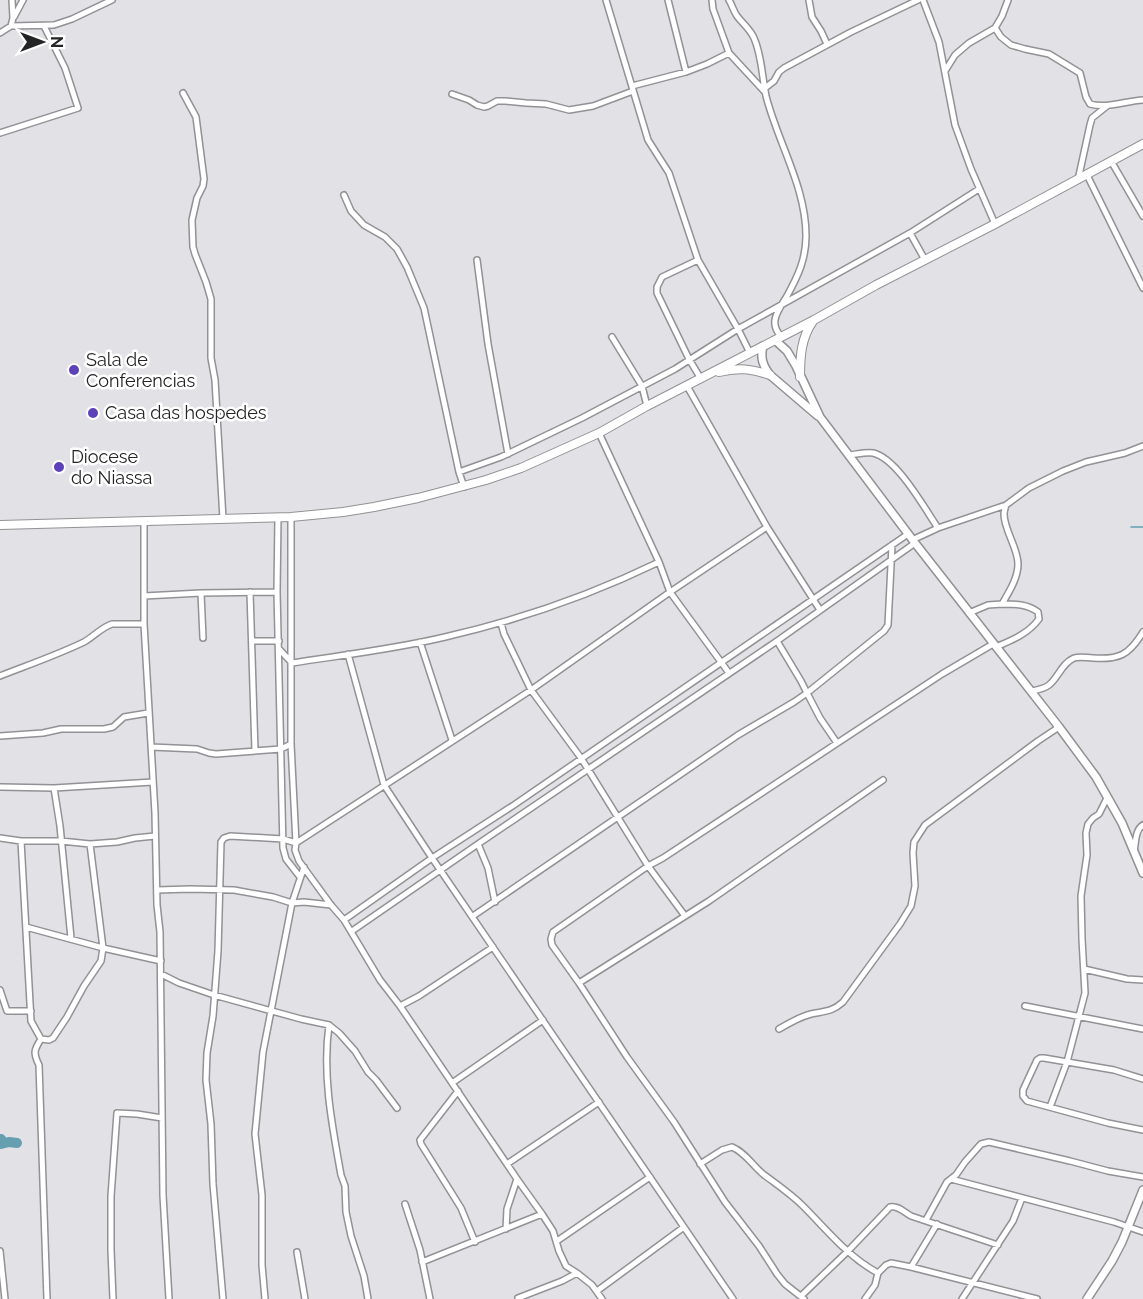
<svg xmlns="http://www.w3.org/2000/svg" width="1143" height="1299" viewBox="0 0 1143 1299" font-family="Raleway,sans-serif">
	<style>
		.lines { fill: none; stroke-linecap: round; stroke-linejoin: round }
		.stream { stroke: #659fb0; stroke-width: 1.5 }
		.river { stroke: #659fb0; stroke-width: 10 }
		.minor-casing { stroke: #929195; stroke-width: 8 }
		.tertiary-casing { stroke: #929195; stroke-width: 10 }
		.secondary-casing { stroke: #929195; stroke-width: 10 }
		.minor { stroke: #fff; stroke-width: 5 }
		.tertiary { stroke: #fff; stroke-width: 7 }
		.secondary { stroke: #fff; stroke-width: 8 }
		.poi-dot { fill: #5c41b9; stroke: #fff; stroke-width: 2 }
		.labels { text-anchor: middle; stroke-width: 5; stroke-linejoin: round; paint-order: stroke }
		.poi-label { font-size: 18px; fill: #242426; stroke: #fff; text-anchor: start }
	</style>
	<rect width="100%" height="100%" fill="#e2e1e5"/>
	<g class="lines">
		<path class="stream" d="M1131,527H1143"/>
		<path class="river" d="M0,1139H1V1144L9,1142L17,1143"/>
		<g class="minor-casing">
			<path id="minor" d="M606,0L648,140L669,173L698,260L738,329L750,353
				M668,0L686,72
				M712,0L713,9L729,53L765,92
				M729,0C732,5 734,12 737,16C743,24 750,29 754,38C762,56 762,77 766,96C778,143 806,187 806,236C806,259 798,276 787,296C783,303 776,312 775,320C774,327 777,331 781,337
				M809,0L812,17L821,31L827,44
				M923,0L939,42L955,125L971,169L995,224
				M14,17L23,0
				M11,26L13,18L12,0
				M995,28L1001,37L1011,45L1025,49L1049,54L1080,73L1086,97L1090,104C1107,109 1125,101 1143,100
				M0,33L11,26L54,25L72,19L112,0
				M945,71L955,55L969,43L995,28L1002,16L1008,0
				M632,86L686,72L707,64L729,53
				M765,88L774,81L779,72L784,68L851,32L918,0
				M183,93L196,117L204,179L203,186L197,198L192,220L193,247L195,254L206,282L211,299V358L215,380L223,519
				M452,94L469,100L477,105L484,107L488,106L497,101H505L526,103L546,104L569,110L593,106L633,91
				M0,133L78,108L65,68L44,26
				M1111,161L1143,216
				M1087,175L1143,288
				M1078,180L1090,125L1092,118L1107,106
				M344,195L351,211L364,225L385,237L397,249L407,267L424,308L459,472L464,487
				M910,233L925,260
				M477,260L488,344L508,454
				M698,260L662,277L657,287V293L689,359L701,379
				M612,337L642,386L647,406
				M687,386L767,527L820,610
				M599,433L659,562L670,592L729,673
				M850,455C858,454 866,452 873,453C897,458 925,509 938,528L1006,505L1029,488L1063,471L1086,462L1125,453L1143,446
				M459,472L501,457L582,418L675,369L738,329L910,233L979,189
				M278,517L277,592L283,848L286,859L300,877
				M291,517V744L296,843L295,850L299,861L331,905L344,920L380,980L400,1006L517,1179L542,1214L553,1231L559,1251L566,1266L577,1273
				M144,522V624L155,813L157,905L160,932L163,1195L169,1299
				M912,540L938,528
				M250,592L255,751
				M201,593L203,638
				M144,596L201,593L277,592
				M969,613L988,605L1002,604C1009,592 1018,578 1018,564C1018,548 1004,530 1004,514C1004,511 1005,508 1006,505
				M501,623L504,634L531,690L581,758L648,866L685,916
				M252,641H279
				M420,642L452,740
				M996,647C1012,640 1028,634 1039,619L1038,612C1027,604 1016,604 1002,604
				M279,649L292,663C343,655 395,649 445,637C519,620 591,595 659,562
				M348,654L384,785L432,858L733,1299
				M0,676C28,665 57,655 84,642C93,637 102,627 112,624H144
				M1031,691C1037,690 1044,689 1049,685C1058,678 1062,663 1074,658C1080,656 1087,658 1093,658C1119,660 1129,655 1143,632
				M0,736L43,733L61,729H104L113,727L124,717L148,713
				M837,743L820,718L807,693L884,631L888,625L892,545
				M151,747L197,749L209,753L216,754L281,749L291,744
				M0,787L54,788L153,782
				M54,788L60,826L71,938
				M0,838L21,841H61L90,844L117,842L135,838L155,836
				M21,841L31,1021L41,1039
				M478,844L488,868L495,902
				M1134,851C1136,842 1135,830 1143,825
				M157,890L190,889L234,890L273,897L292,903L304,902L331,905
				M473,916L738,735L794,702L807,693L801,681L777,641
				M344,920L432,858L514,805L908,534
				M26,927L103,948L161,961
				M352,931L478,844L777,641L915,543
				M1084,969L1127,979L1143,980
				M161,974L179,983L214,995L301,1019L329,1025L339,1033L355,1051L368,1072L376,1080L397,1108
				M579,983L709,901L883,780
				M0,990L7,1011H31
				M400,1006L419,996L493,947
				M1025,1006L1143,1029
				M329,1025C322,1075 332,1125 341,1175L345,1186L346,1212L351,1236L364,1276L368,1299
				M779,1029C789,1023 799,1017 811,1014C825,1011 832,1012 843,1002L900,924L911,906L915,886L913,853L914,842L925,825L1038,741L1059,727
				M1143,1079L1114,1070L1044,1058H1040L1037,1060L1023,1090V1096L1027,1101L1108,1123L1143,1130
				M452,1083L543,1020
				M458,1091L420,1140L421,1144L461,1208L475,1242
				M1050,1107L1067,1062L1085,993L1082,939L1081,896L1087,855L1086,833L1088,824L1093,818L1099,814L1107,798
				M507,1164L599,1102
				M700,1164L722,1150L732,1147C746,1153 752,1165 763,1174C776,1184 791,1194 803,1206C827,1230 848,1257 878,1273
				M951,1179L1114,1222L1143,1232
				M405,1204L420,1250L430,1299
				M926,1220L947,1182L956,1175L965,1162L981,1144L989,1142L1070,1161L1108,1171L1143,1177
				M506,1229L507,1209L517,1179
				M557,1241L650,1177
				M0,1251L5,1299
				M297,1252L305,1299
				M422,1262L542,1214
				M911,1267L937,1224
				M597,1291L684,1227
				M801,1296L847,1252L890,1207C898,1205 905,1213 911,1216L998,1245
				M518,1298L562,1281L577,1273L592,1285L602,1299
				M47,1299L39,1065C33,1053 34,1050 41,1039L49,1040L53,1038L67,1017L84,986L101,961L103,948L90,844
				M113,1299L111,1250V1196L117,1113L137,1114L162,1118
				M223,1299L213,1184L211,1124L206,1080L207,1053L213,1016L218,951L221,842L224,838L230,836L283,839L296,843L531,690L670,592L767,527
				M265,1299L262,1265V1195L255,1134L263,1052L292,903L304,867
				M804,1299L785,1284L777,1274L759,1246L725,1202L674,1122L627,1057L579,983L552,945L551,939L553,932L648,866L663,858L942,674L993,644
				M865,1299L875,1285L878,1273L886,1265L891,1263L911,1267L1037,1299
				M962,1299L1013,1221L1022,1198"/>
		</g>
		<g class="tertiary-casing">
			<path id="tertiary" d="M775,340L787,351L796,366L820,417L915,543L1059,727L1096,777L1122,823L1143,873
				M763,346C760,358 763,366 770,375L818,416
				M1087,1299L1112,1261L1122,1242L1143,1190"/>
		</g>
		<g class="secondary-casing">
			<path id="secondary" d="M719,372C739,367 751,369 770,375
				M800,377C800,357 801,338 813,321
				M0,525L291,517L343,512L374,507L418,498L486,480L521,468L599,433L647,406L814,320L876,285L995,224L1143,144"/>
		</g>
		<use href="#minor" class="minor"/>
		<use href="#tertiary" class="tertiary"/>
		<use href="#secondary" class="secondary"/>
	</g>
	<g class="poi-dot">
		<circle cx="74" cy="370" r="6"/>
		<circle cx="93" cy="413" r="6"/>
		<circle cx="59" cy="467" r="6"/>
	</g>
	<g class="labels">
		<g class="poi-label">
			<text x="86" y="366">Sala de<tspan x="86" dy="21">Conferencias</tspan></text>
			<text x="105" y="419">Casa das hospedes</text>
			<text x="71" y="463">Diocese<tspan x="71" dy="21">do Niassa</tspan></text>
		</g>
	</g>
	<g transform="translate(42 42) rotate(90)" stroke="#ffffff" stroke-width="4.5" paint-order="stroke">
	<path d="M0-4.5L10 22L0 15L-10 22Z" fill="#242426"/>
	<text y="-9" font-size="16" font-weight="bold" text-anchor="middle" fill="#242426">N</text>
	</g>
</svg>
